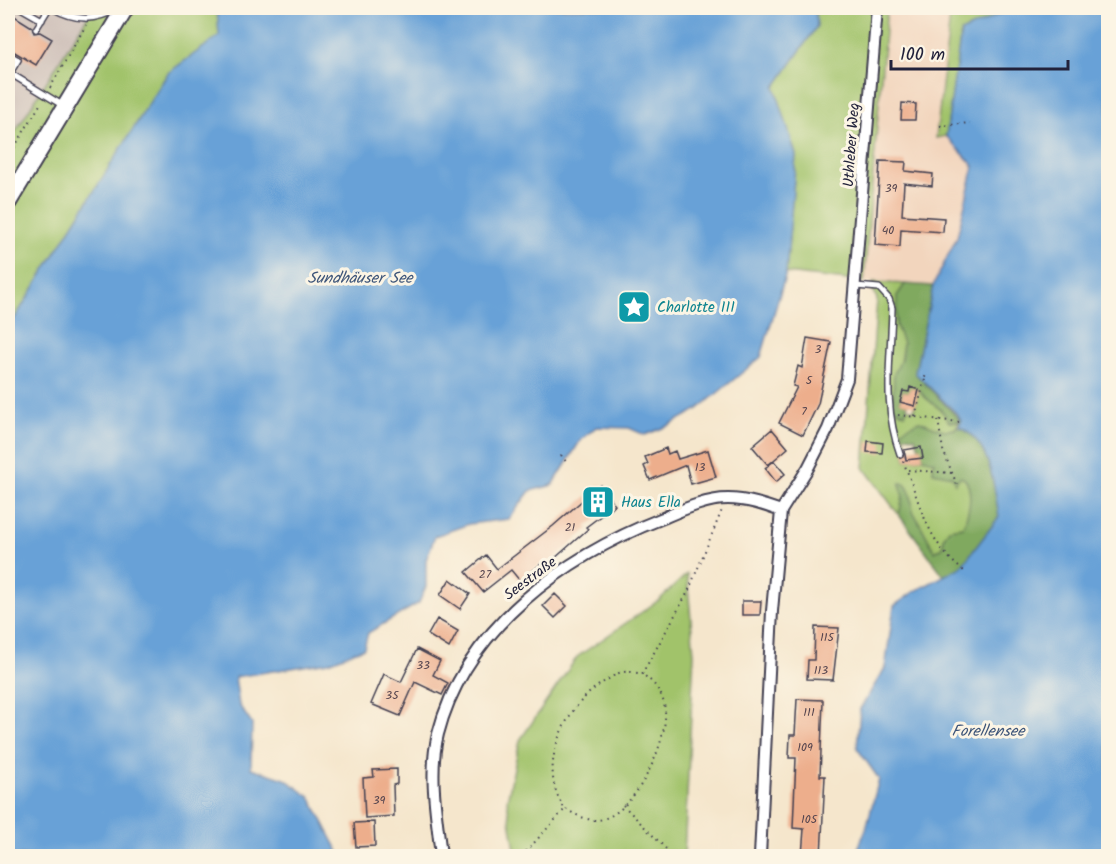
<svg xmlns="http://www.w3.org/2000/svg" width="1116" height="864" viewBox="0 0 1116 864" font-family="Kalam,sans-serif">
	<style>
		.built { fill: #f2d5bd }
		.industrial { fill: #cfc1ba }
		.green { fill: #a1c36b; stroke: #627253; stroke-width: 1.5 }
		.forest { fill: #80a95f; stroke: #51664d; stroke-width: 1.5 }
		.water { fill: #67a1d7; stroke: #446289; stroke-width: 1.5 }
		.building { fill: #edae8c }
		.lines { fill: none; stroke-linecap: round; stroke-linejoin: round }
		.service-casing { stroke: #423f51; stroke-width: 8 }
		.minor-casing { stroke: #423f51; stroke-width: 14 }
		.primary-casing { stroke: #423f51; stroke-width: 20 }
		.path { stroke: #423f51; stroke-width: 2; stroke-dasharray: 1.5 4.5; stroke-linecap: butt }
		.service { stroke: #fff; stroke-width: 5 }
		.minor { stroke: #fff; stroke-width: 10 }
		.primary { stroke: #fff; stroke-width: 16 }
		.labels { text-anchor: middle; stroke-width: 6; stroke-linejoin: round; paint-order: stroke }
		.number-label { font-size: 12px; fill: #55454f }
		.street-label { font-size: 15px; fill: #22223b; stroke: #fcf5e5 }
		.culture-label { font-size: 15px; fill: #0d838f; stroke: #fcf5e5; text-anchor: start }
		.water-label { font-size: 16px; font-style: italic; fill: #3e5579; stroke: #fcf5e5 }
	</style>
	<rect width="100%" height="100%" fill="#fcf5e5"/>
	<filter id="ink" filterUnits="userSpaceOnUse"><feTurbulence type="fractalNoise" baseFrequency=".0167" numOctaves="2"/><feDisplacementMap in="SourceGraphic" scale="12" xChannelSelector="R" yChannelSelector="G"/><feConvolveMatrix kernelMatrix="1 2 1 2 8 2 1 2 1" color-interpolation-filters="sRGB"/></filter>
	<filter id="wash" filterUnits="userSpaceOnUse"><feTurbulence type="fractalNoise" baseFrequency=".008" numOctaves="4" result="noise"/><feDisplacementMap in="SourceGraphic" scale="24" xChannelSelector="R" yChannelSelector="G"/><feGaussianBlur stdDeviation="1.35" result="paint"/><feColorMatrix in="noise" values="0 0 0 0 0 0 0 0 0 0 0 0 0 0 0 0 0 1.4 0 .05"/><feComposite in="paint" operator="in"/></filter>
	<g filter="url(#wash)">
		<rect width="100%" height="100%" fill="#f5e6cc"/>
		<path class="built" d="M887,8H951L936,138L946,136L974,166L957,237L933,286L864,282Z"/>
		<path class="industrial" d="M8,8H93L8,143Z"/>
		<path class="green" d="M93,8H217L219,36L168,73L8,329V143Z
			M815,8H887L864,282L786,273L796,155L775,87L817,26Z
			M951,8H1013L961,32L946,136L936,138Z
			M873,282L905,284L897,296L896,325L903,343L893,407L905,414L907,408L914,410L919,390C928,404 941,404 949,422H960L953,431L942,430L919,421L904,436L908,449L904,450L906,460L923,458L934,461L933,472L953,476L955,483L960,477L965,479C974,493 969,513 963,527L949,529L944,537L943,547L935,552L913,511L910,492L900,484L903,497L899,515L864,468L877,299L873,290Z
			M687,574L694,654L684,856H516L507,801L520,740L577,657L659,600Z"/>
		<path class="forest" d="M905,284L933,286L915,373L961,421L949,422C941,404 928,404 919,390L911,388L909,392L903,391L900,401L908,404L905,414L893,407L894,374L901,360L903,343L896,325L897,296Z
			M919,421C932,425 946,435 959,427C991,441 994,486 999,517L961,567L944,576L899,515L903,497L900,483L905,484L910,492L913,511L935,552L943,547L944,537L949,529L963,527C969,512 974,493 965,479L960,477L955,483L952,476L933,472L934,461L923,458L915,437L904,436L901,430Z"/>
		<path class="water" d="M217,8H815L817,26L775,87L796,155L786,273L761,357L697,410L668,426L645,435L629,428L596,427L580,441L553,485L530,491L509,519L469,524L435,536L426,560V586L419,603L368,633L364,648L329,662L235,677L239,705L252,724L251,768L285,779L310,797L341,856H8V329L168,73L219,36Z
			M1013,8H1108V856H855L866,829L879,779L857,748L860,709L885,668L894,606L915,591L961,567L999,517C994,486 991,441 959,427L961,421L957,414L915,373L933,286L957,237L974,166L946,136L961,32Z"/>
		<g id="blocks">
			<path class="building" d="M8,12L32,27L34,33L40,32L52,39L36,65L8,48Z
				M902,103L916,104L915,120H901Z
				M880,161L906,162L905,171L933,174L932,186L904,183L902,215L944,218L943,232L901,229L900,247L875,245Z
				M807,338L831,342L818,404L803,435L779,423L797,387L793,386L798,366L802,368Z
				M910,387L919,390L915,406L900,402L903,391L909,392Z
				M772,429L788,448L768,465L752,446Z
				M868,441L883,443L882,453L867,452Z
				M921,447L923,458L906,460L904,450Z
				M666,448L668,454L675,451L678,459L708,450L716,477L691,484L686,465L650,480L644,466L648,464L645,457Z
				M774,461L785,474L776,482L765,468Z
				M600,485L615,505L586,527L588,529L545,567L542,563L520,581L511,570L483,592L466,572L486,555L497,569L553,526Z
				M450,579L470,594L460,609L440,595Z
				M555,594L567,606L555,618L543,606Z
				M742,601H761L760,615H742Z
				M437,619L458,631L449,648L428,635Z
				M815,627L839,628L833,680L807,679L808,660H814Z
				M417,649L440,661L433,675L448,683L442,695L415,682L400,716L371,704L384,674L401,682Z
				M797,699L823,700L820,776H825L821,856H802L804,829L793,828L796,758H789L790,735H795Z
				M397,769V784L393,785L394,816L365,818L363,778L374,777L373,770Z
				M374,822L375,846L356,847L354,823Z"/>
		</g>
	</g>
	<g filter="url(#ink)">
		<use href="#blocks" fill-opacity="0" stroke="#423f51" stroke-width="1.5"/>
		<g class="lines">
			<g class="service-casing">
				<path id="service" d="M21,8L42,20
					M52,8C76,21 94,22 119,8
					M36,29L49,8
					M8,54L18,60L10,73
					M8,72L62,105
					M856,286L879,288L889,299L892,308C891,360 882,404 900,454"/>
			</g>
			<g class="minor-casing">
				<path id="minor" d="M441,856C437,817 428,774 438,734C465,628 565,556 663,518C682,510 706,499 728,499C747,499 764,505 781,511
					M760,856L772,611L781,511L808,468L828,429L847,379L877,8"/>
			</g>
			<g class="primary-casing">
				<path id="primary" d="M8,202L125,8"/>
			</g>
			<path class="path" d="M50,88L86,25
				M940,126L970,123
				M8,158L41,103
				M898,415L959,422
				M915,416L926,376L924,378
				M938,420L943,450L957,485
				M561,455L567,463
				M903,461C920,501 926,543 964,571L963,572L962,569
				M908,470L953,473
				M623,805L673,856
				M566,809C574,814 585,820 596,820C633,819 668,743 665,711C664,694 655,683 642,674
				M522,856L565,809C534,766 566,703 607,680C612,677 618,672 624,672C630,671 637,673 642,674L688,592L722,510"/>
			<use href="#service" class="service"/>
			<use href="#minor" class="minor"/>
			<use href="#primary" class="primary"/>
		</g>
	</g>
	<defs>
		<g id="sight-square" transform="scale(1.725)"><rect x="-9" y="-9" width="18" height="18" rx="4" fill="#0f9aa8" stroke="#fcf5e5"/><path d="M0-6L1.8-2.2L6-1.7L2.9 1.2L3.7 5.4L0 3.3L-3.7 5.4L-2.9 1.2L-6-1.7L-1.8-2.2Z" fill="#fff"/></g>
		<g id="building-square" transform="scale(1.725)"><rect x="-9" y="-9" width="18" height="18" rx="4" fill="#0f9aa8" stroke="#fcf5e5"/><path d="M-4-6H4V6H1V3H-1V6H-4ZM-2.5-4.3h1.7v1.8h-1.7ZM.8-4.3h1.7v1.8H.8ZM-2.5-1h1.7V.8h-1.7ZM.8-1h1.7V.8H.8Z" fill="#fff"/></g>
	</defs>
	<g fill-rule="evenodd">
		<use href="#sight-square" x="634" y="307"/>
		<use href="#building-square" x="598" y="502"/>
	</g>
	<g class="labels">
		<g class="number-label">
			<text x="891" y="192">39</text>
			<text x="888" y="234">40</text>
			<text x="818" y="353">3</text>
			<text x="809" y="384">5</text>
			<text x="804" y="415">7</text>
			<text x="700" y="471">13</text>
			<text x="570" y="531">21</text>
			<text x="485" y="578">27</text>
			<text x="827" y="641">115</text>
			<text x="423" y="669">33</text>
			<text x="821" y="674">113</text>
			<text x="392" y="699">35</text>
			<text x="809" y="716">111</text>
			<text x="805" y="751">109</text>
			<text x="379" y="804">39</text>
			<text x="809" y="823">105</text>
		</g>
		<g class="street-label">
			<text transform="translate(851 145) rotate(-86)" y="5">Uthleber Weg</text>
			<text transform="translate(530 578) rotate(-37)" y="5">Seestraße</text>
		</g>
		<g class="culture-label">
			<text x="657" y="312">Charlotte III</text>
			<text x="621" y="507">Haus Ella</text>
		</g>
		<g class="water-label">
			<text x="360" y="283">Sundhäuser See</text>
			<text x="988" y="736">Forellensee</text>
		</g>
	</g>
	<rect width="1116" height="864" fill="none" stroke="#fcf5e5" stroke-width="30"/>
	<path d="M891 60v9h177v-9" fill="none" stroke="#22223b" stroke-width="3"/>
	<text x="900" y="60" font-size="18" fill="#22223b" stroke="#fcf5e5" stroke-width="4.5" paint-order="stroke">100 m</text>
</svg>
